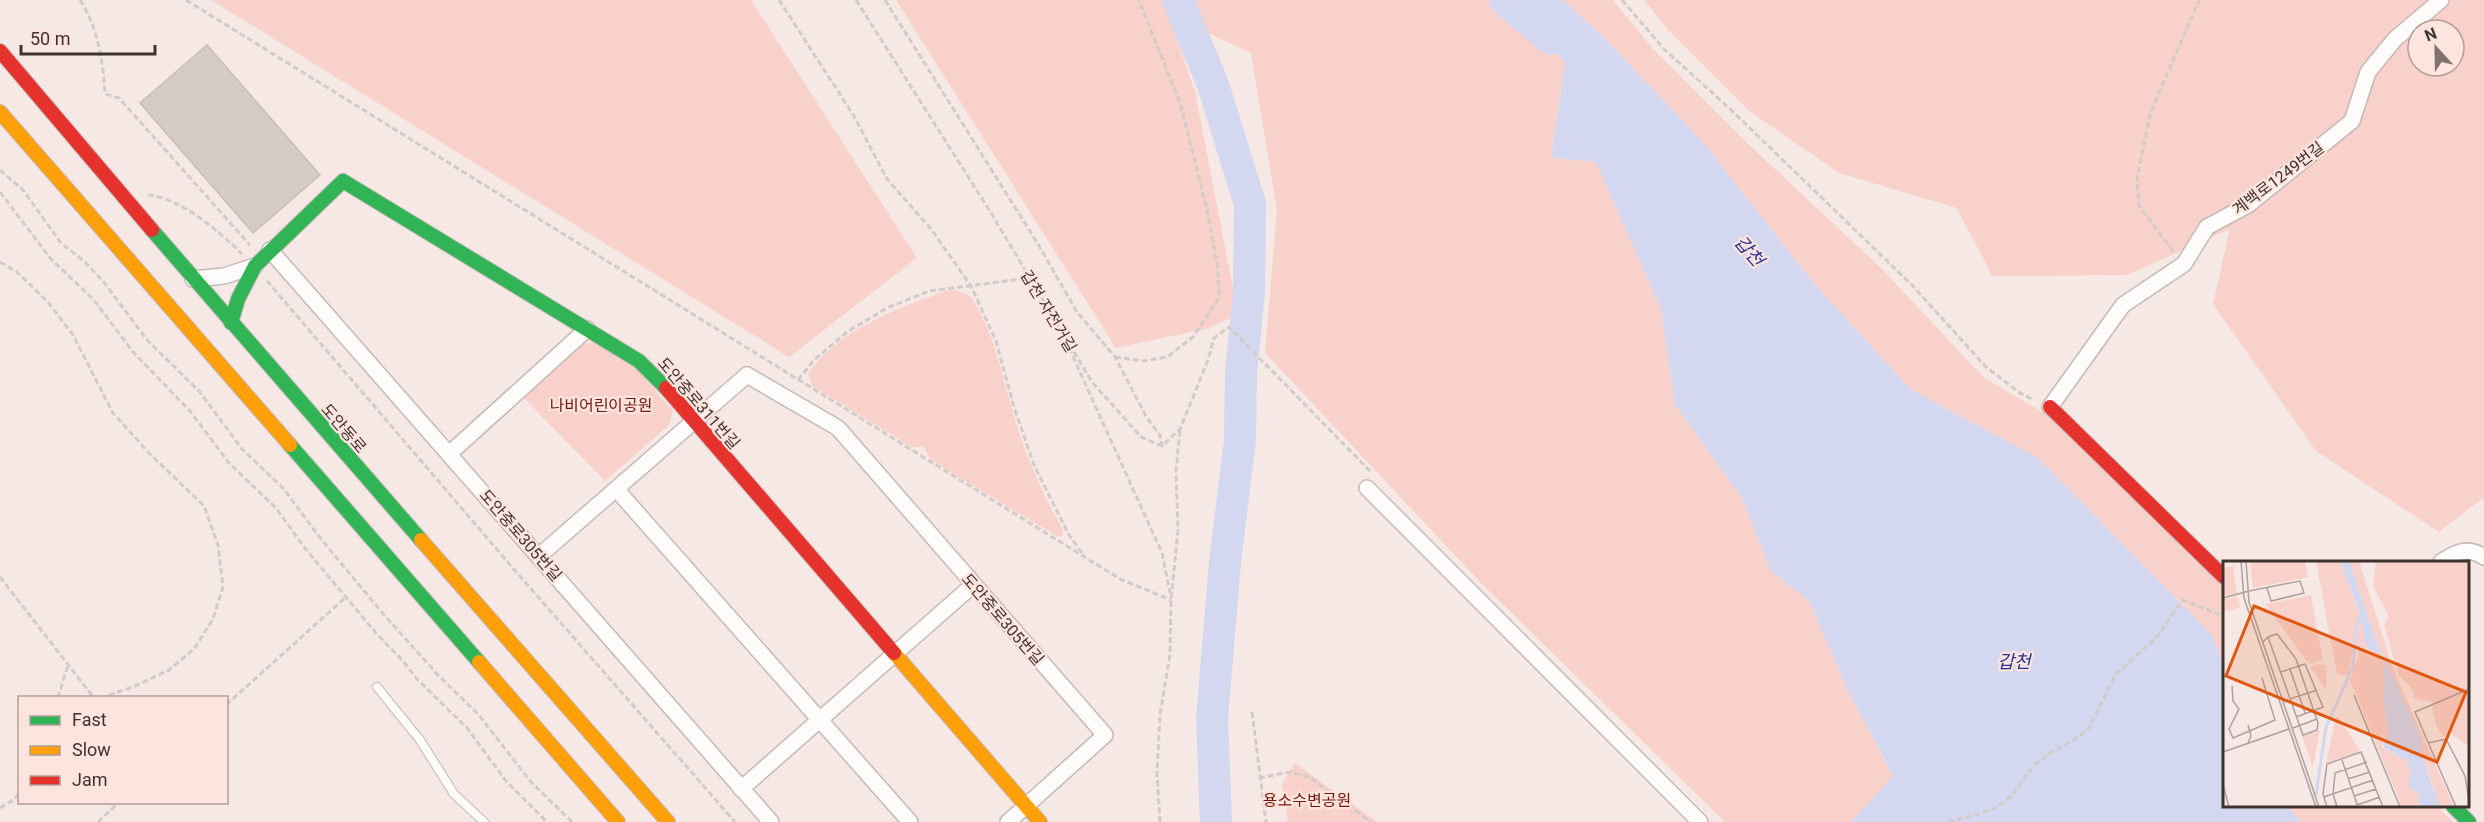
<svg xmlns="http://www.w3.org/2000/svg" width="2484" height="822" viewBox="0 0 2484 822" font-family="Roboto,'Noto Sans KR',sans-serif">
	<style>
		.green { fill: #f8d1ca; fill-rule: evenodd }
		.water { fill: #d3d7f0 }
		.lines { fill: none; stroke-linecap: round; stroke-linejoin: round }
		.river { stroke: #d3d7f0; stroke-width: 32 }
		.building { fill: #d6cac7; stroke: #c8bcba; stroke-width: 1.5 }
		.lane-casing { stroke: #c5b9b7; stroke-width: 10 }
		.street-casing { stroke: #c5b9b7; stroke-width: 18 }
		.fast-casing { stroke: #c5b9b7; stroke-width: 16 }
		.slow-casing { stroke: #c5b9b7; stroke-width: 16 }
		.jam-casing { stroke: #c5b9b7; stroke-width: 16 }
		.path { stroke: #d2cbca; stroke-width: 3; stroke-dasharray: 6 3; stroke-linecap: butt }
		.lane { stroke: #fefcfb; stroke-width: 8 }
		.street { stroke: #fefcfb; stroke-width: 15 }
		.fast { stroke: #30b455; stroke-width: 14 }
		.slow { stroke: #ff9f0a; stroke-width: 14 }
		.jam { stroke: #e5322d; stroke-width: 14 }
		.labels { text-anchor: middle; stroke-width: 4.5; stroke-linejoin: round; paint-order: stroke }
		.street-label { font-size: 16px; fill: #3f3330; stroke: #fde4de }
		.park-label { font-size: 16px; fill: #731808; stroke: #fde4de }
		.water-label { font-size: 18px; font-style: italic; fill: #263294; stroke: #fde4de }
		.inset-river { fill: none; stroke: #d3d7f0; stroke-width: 3 }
		.inset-road { fill: none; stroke: #ada09d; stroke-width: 1.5 }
		.view { fill: #e0570e; fill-opacity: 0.15; stroke: #e0570e; stroke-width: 3 }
		.inset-edge { fill: none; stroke: #3f3330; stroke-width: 3 }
	</style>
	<rect width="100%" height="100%" fill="#f6e8e5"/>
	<path class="green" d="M211,0H751L917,258L789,357Z
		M896,0H1163L1195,92L1238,314L1210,328L1116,348Z
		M1191,0H1508L1565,63L1551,157L1596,162L1661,309L1675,405L1742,498L1771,571L1809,601L1847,689L1893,777L1851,822H1725L1482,584L1265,353L1277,211L1251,53L1208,33Z
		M1563,0H1613L1654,50L1745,141L1882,269L1984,378L2051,417L2224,586V665L2211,634L2038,458L1910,389L1811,280L1702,141L1605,39Z
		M1644,0H2484V497L2439,532L2316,451L2213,304L2230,229L2127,275L1992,276L1957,208L1839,173L1748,110L1669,31ZM2418,30H2454V66H2418Z
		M953,289L970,296C994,330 1001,373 1013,412C1025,454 1041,491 1063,530V535L1058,537L931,460L924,447H912L812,386L808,374C838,329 904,305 953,289Z
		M594,342L634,366L673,411L669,425L605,481L522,396L582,344Z
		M1295,763L1377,822H1288L1282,784Z
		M2288,806H2437L2453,822H2300Z"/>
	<path class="water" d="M1508,0H1563L1605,39L1702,141L1811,280L1910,389L2038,458L2211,634L2224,665V806H2288L2300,822H1851L1893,776L1847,689L1809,601L1771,571L1742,498L1675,405L1661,309L1596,162L1551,158L1565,63Z"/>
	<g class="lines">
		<path class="river" d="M1178,0L1213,85L1250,204L1249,291L1241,372L1240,440L1225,562L1212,719L1216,822
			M1505,0L1551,39"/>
	</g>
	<path class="building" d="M207,45L320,175L253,233L140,103Z"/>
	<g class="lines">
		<g class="lane-casing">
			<path id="lane" d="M377,687L420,740L454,794L484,822"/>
		</g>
		<g class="street-casing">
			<path id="street" d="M270,250L771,822
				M193,279L224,276L255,266
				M2050,407L2123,305L2184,264L2207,227L2248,205L2352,121L2368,72L2395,39L2441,0
				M449,454L587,329
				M1367,488L1700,822
				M616,489L910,822
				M539,556L747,375L838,428L1105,735L1008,822
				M2441,562C2456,552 2468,546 2484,557
				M741,789L973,585"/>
		</g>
		<g class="fast-casing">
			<path id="fast" d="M152,230L421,540
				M231,323L238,299L255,266L343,181L639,361L666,388
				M290,445L479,662
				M2453,806L2469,822"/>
		</g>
		<g class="slow-casing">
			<path id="slow" d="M0,112L290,445
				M421,540L668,822
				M894,653L1040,822
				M479,662L618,822"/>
		</g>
		<g class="jam-casing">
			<path id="jam" d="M0,51L152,230
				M666,388L894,653
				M2050,407L2224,577"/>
		</g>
		<path class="path" d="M80,0C98,27 103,62 105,94L119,98L250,245
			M186,0L1120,579L1171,600
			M779,0L854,116L887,179L931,229L971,286L996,341L1014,407L1034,465L1069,535L1084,556
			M856,0L988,208L1092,382L1141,437L1162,446L1180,429L1208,360L1214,338L1229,327L1370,471
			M885,0L1038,244L1077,312L1115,357L1147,418L1160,435L1162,446
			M1622,0L1664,49L1729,108L1912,285L1986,367L2020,393L2032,399
			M0,170L23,190L61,243L85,262L103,281L148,341L199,391L242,449L283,488L321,539L385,616L439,676L478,714L531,782L572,822
			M0,192L51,259L93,299L134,353L190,411L229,463L276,508L304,547L376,633L403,661L417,679L467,728L506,781L547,822
			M148,195C181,198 220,232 242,254
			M2173,251L2139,206L2137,179L2150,114L2199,0
			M0,262L17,272L48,302L73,335L113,413L149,453L204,506L218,545L223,587L213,619L194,649L169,670L133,687L100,698
			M267,281L518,574L735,822
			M1069,348L1162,553L1170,593
			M1115,357L1144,361L1167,357L1193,337L1219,298L1218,269L1206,205L1180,103L1139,0
			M798,380L814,360L847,332L887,308L929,291L1029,278
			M0,577L94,698
			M58,698L68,665
			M226,705L346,597
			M1252,712L1266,822
			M1259,778L1290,772L1309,777L1371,822
			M0,808L13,800L20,793
			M98,822L119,802
			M1160,822L1157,774L1160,714L1170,655L1171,600L1178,530L1176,471L1180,429
			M1948,822C1970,816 1997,812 2012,795C2022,783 2029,768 2042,759C2057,747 2075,742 2089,728L2116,674L2156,638L2183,600L2224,616"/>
		<use href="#lane" class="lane"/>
		<use href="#street" class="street"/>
		<use href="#fast" class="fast"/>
		<use href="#slow" class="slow"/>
		<use href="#jam" class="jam"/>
	</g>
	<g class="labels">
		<g class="street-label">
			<text transform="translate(2278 178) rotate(-37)" y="6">계백로1249번길</text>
			<text transform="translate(1049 311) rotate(59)" y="6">갑천 자전거길</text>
			<text transform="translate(699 403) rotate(49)" y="6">도안중로311번길</text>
			<text transform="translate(344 428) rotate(49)" y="6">도안동로</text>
			<text transform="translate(521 535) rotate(49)" y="6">도안중로305번길</text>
			<text transform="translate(1003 619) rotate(49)" y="6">도안중로305번길</text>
		</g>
		<g class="park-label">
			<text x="601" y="411">나비어린이공원</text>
			<text x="1307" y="806">용소수변공원</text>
		</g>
		<g class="water-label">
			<text transform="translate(1749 251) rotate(49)" y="6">갑천</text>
			<text x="2014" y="668">갑천</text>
		</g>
	</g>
	<g transform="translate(2223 561)">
		<rect width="246" height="246" fill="#f6e8e5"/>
		<path d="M27,0H82L85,16L30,27ZM93,0H117L136,52L126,115L114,113ZM126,0H136L170,107L231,246H217L212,240V229L198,193L197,175L153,79ZM153,0H246V186L228,173L220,175L213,164L209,147L213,142L191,137V130L176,115L161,64L166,56L150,25ZM10,5L14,33L0,35V7ZM88,34L100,99L86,103L42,43ZM15,36L17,47L0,50V38ZM137,55L142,83L157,90L162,105L160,138L166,177L160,180L159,187L184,200L196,233V246H179L127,119L136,93L132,82ZM95,103L104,104L103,128L87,106ZM115,155L137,190L103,202L113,156ZM97,169L90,206L79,175Z" fill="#f8d1ca"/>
		<path d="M117,0H126L153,79L198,176V193L217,246H196V233L184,224L188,212L184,200L161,187L160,180L166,176L160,138L161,114L158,112L162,104L157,90L150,91L142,83L136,50Z" fill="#d3d7f0"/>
		<path class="inset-river" d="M93,234L103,166L130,106L133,66L139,51"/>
		<path class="inset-road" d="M18,0L21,37L93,246M23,0L26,41L96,246M0,37L26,30L77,20L81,32L48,40L44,27M40,81L45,76L54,73L73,98L95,162L94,169L80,174L45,76M67,108L82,152M58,111L82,103L100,146L73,156M9,125L10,140L16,148L6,168L10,177L52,159L39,117M131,134L177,246M67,138L94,129M70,167L94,158M25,182L28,175L25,164M205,182L223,178L242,215L246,240M0,191L66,168M119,199L135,246M125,218L147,211M0,224L6,246M131,235L153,228M101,236L150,219M134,244L157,236M104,246L100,233L104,203L138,191L160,246M114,246L110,233L112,212L144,201M233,246L192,151L246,128"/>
		<path class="view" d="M31,45L243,131L214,201L3,115Z"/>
		<rect width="246" height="246" class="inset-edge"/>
	</g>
	<rect x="18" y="696" width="210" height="108" fill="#fde4de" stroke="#b19d98" stroke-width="1.5"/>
	<rect x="30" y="716" width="30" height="9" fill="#30b455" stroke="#b19d98" stroke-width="1.5"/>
	<text x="72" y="726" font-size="18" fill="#3f3330">Fast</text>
	<rect x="30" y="746" width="30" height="9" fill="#ff9f0a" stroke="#b19d98" stroke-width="1.5"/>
	<text x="72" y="756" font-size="18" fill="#3f3330">Slow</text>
	<rect x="30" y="776" width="30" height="9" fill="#e5322d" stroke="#b19d98" stroke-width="1.5"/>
	<text x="72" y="786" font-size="18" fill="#3f3330">Jam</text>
	<g transform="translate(2436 48) rotate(338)"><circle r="28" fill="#fde4de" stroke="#b19d98" stroke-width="1.5"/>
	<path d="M0-4.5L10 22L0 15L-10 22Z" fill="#7f726f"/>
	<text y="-9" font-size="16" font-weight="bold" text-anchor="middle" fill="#3f3330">N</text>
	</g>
	<path d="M21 45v9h134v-9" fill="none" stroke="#3f3330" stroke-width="3"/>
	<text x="30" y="45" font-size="18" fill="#3f3330" stroke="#fde4de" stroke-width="4.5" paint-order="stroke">50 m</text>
</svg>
